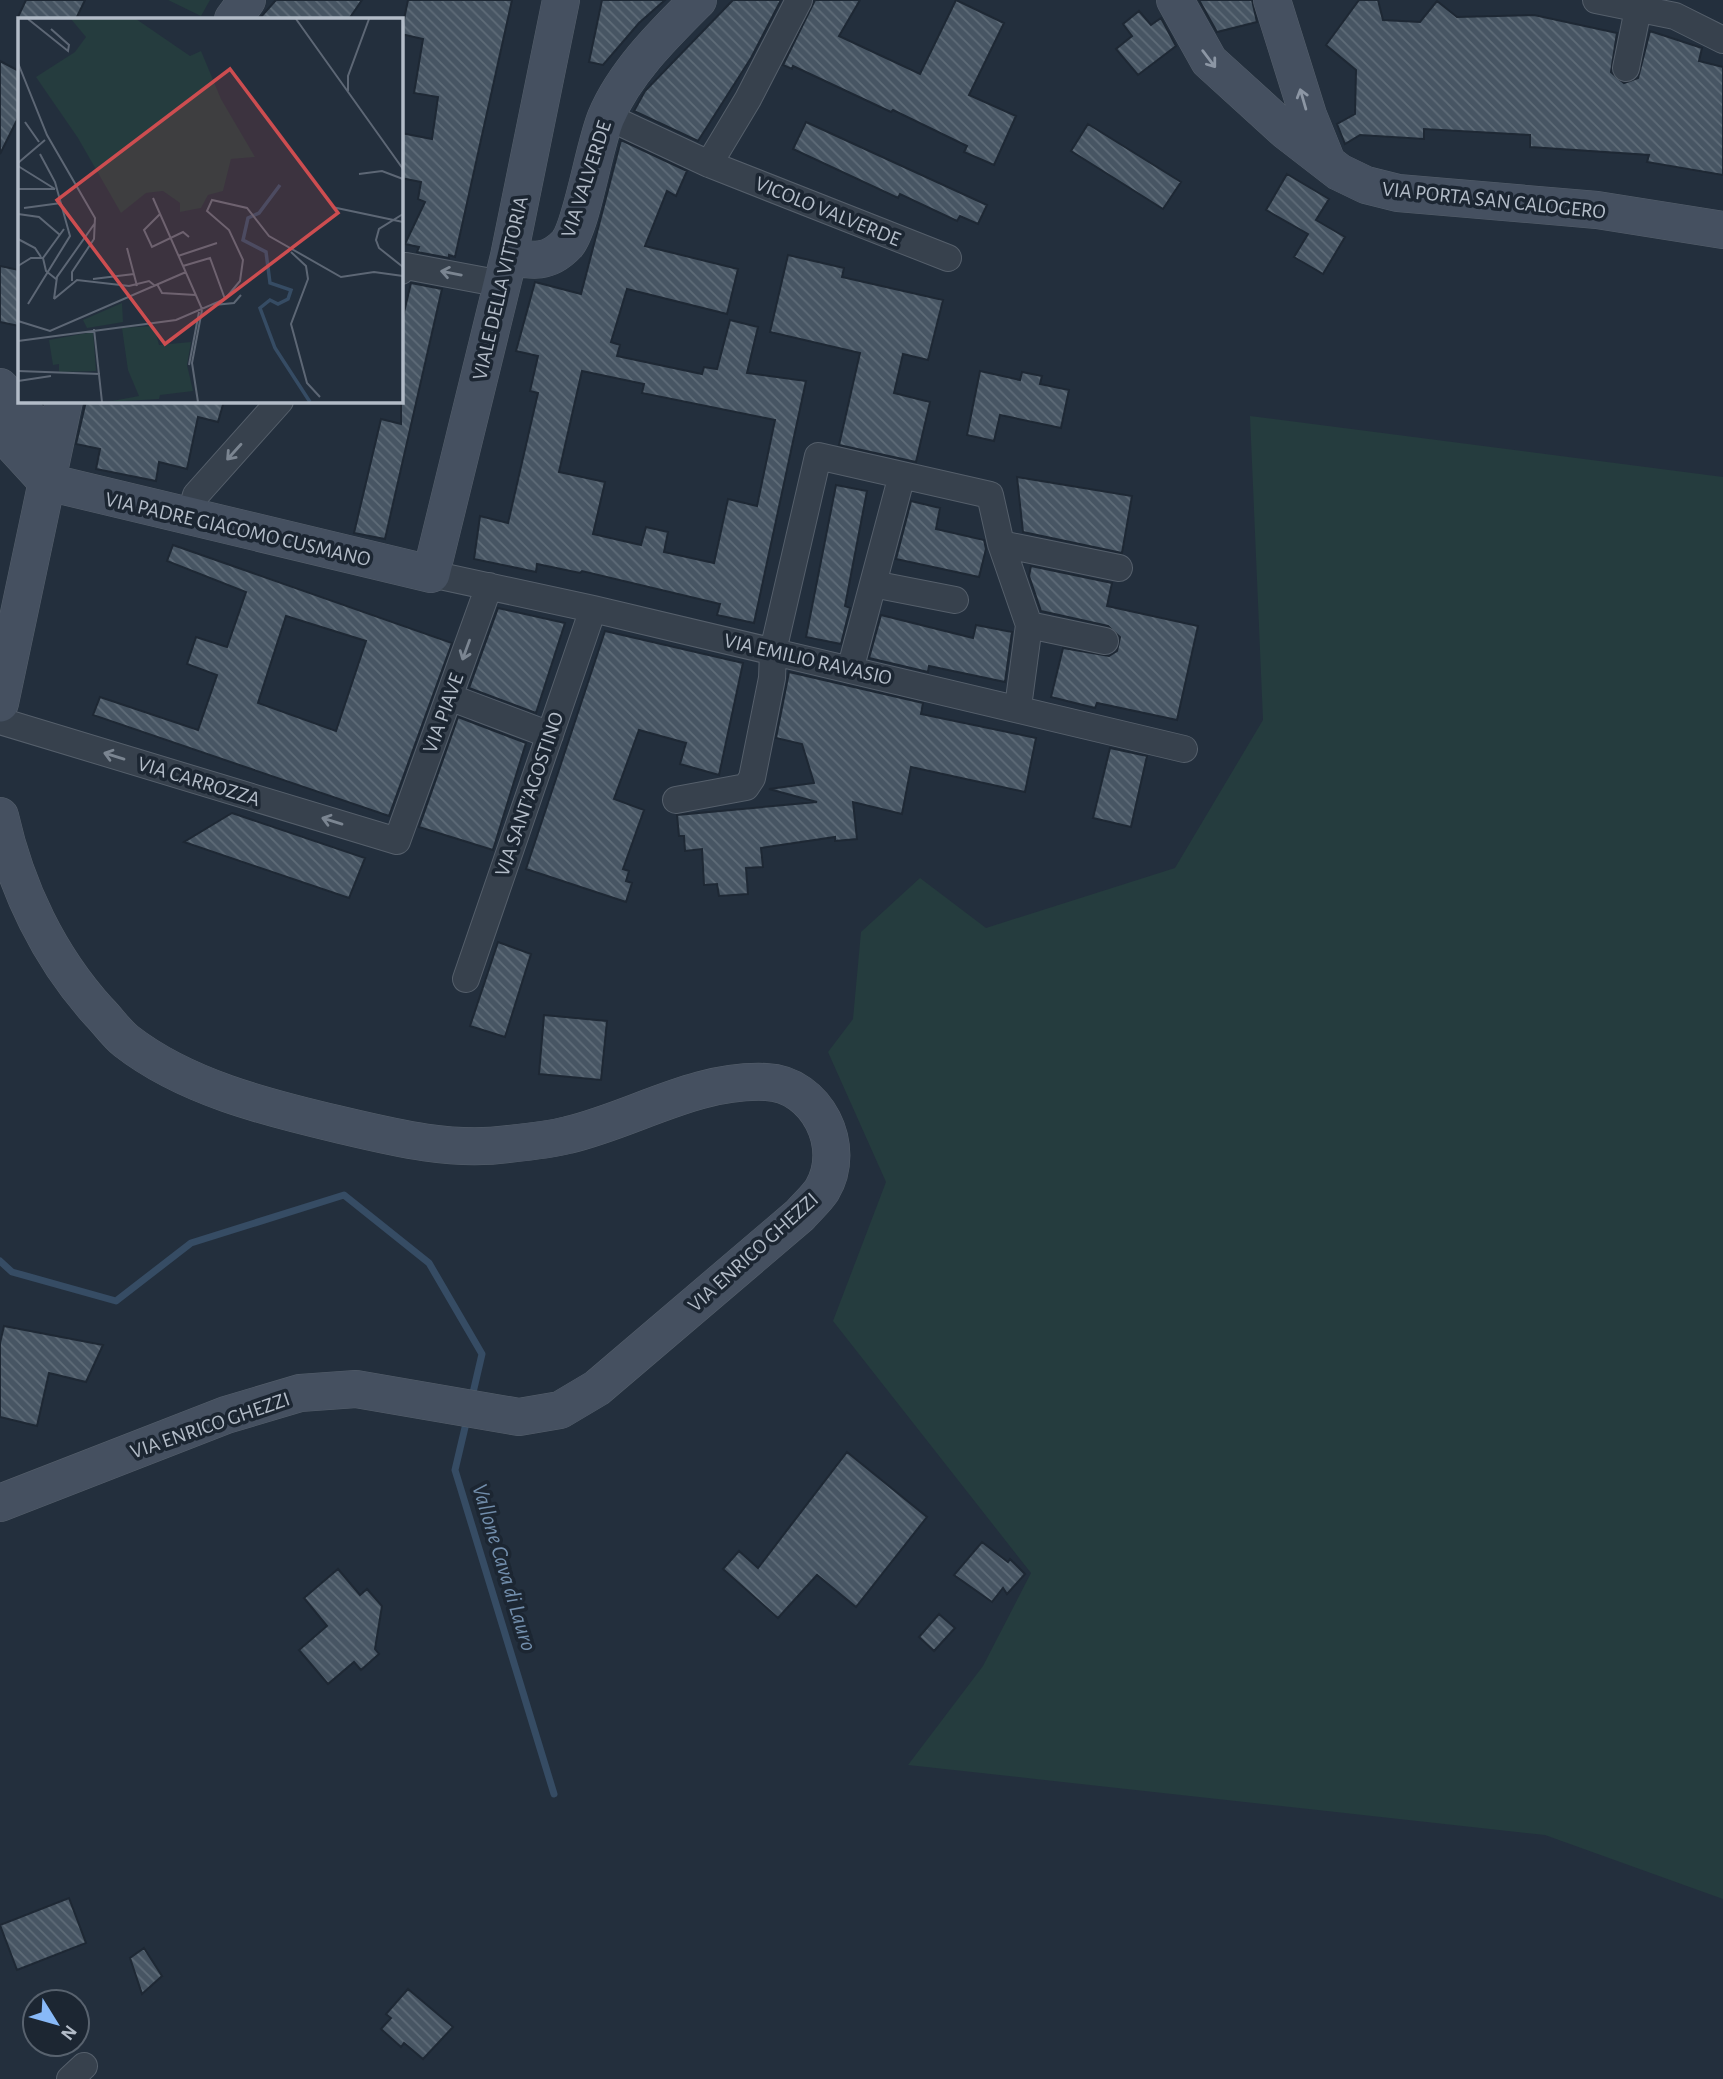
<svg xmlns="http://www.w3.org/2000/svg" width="1723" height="2079" viewBox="0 0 1723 2079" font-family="'Alegreya Sans',sans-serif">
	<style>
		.park { fill: #253c3e }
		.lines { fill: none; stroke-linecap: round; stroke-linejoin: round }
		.stream { stroke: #364c64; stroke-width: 7 }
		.building { fill: url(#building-back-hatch); stroke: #1e2834; stroke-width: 2; fill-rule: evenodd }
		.street-casing { stroke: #555f6b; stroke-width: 28 }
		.secondary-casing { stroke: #555f6b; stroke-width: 38 }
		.street { stroke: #37414d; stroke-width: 26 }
		.secondary { stroke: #455060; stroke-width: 37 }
		.oneway { stroke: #8c96a4 }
		.oneway2 { stroke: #7b8591 }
		.labels { text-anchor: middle; stroke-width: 7; stroke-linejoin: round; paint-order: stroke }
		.street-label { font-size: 21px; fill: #b3bcc8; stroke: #1c2632 }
		.water-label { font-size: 23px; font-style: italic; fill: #728eac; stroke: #1c2632 }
		.inset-river { fill: none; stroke: #364c64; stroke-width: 3.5 }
		.inset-road { fill: none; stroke: #5d6775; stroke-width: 2 }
		.view { fill: #cd4d50; fill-opacity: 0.15; stroke: #cd4d50; stroke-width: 3.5 }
		.inset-edge { fill: none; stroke: #b3bcc8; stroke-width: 3.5 }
	</style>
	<defs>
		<pattern id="building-back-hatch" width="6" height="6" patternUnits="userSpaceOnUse" patternTransform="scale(1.75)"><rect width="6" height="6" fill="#475563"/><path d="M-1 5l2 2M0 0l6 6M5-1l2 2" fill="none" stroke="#5f6c78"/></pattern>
	</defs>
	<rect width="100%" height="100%" fill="#232f3d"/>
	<path class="park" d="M168,0H210L201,16Z
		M1250,416L1723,477V1899L1545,1835L908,1765L983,1666L1031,1573L833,1321L886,1182L828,1052L853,1019L861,932L920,878L986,928L1175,868L1263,720Z"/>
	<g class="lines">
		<path class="stream" d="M0,1261L12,1272L116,1301L191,1243L344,1195L429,1263L482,1354L472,1397
			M467,1419L455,1470L554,1794"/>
	</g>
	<path class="building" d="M26,0H85L76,19H17Z
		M276,0H362L349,19H259Z
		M408,0H512L455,257L449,255V258L417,252L419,247L405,244L425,202L418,199L421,182L401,178V133L432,139L438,97L414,93L423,39L401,34Z
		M602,0H665L639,23L603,65L589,62Z
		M733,0H781L751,58L698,141L634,111L645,91Z
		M815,0H860L839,36L920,74L956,0L1004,23L969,95L1016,116L994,165L964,152L967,146L893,110L891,112L793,66L792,69L783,65Z
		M1199,0H1252L1257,22L1217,32Z
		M1359,0H1378L1383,20L1420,22L1437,1L1457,17L1534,15L1617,33L1611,72L1624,83L1638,78L1650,31L1702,48L1699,61L1723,67V175L1647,162L1649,155L1530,147V135L1424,129V139L1360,135L1345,144L1337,124L1355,114L1356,70L1326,45Z
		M1139,11L1151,25L1161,18L1176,46L1138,75L1116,49L1132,36L1123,24Z
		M0,61L19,71V116L0,154Z
		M806,122L987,205L978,224L960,216L957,221L900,194L898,198L793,149Z
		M1088,124L1181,182L1163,209L1071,151Z
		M621,140L687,171L676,196L667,191L645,246L738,269L727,314L627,289L611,342L620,345L617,356L702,374L704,367L717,369L730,320L758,327L747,373L806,381L754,623L717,615L720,604L582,571L580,573L537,564L536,572L474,559L480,516L508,523L538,393L530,391L538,356L516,351L535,282L581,294ZM582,371L644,384L642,393L775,420L757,506L728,499L714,563L664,552L668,532L646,527L641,545L593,534L605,482L559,472Z
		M1287,174L1329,199L1316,220L1345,237L1323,274L1294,257L1308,234L1266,210Z
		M788,255L844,268L842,277L943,300L928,360L903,354L894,393L930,402L916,462L839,445L860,353L770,332Z
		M0,266L19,270V326L0,322Z
		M411,283L442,289L385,539L354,533L381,419L401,424V325Z
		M980,371L1020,380L1022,372L1042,376L1040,384L1069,390L1061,428L1000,415L994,441L967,435Z
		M86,401H224L218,422L198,417L187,469L159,462L156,481L96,469L100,449L76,444Z
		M1017,477L1132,496L1122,553L1023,532Z
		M836,485L867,491L845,606L850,608L841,644L806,637Z
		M911,501L940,508L936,529L984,540L986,549L979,577L896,559Z
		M173,545L452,643L389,816L93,715L100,697L198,730L217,675L187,664L196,637L227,647L246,592L167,561ZM286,616L366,641L336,731L258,703Z
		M1031,566L1112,583L1107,606L1198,626L1177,720L1097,703L1095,708L1051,697L1063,648L1109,656L1117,651L1120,637L1108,626L1041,611L1029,576Z
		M498,608L565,623L536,713L469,688Z
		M881,615L973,638L976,625L1012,632L1005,682L929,666L928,672L869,658Z
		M605,631L743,663L719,775L680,764L686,743L639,730L614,799L644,810L623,869L629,871L626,881L632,883L626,902L526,869Z
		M789,672L923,703L921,714L1036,738L1025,792L911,767L902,814L853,802L857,839L835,841V837L761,848L763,867L746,868L748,894L719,896L717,884L704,885L702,849L685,851L684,836H679L677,815L817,802L769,789L814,783L802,744L776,738Z
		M458,717L526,743L493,850L419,827Z
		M1110,748L1147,756L1131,827L1093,818Z
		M232,813L365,858L349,898L184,842Z
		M498,942L531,954L505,1037L470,1026Z
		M544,1015L607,1021L601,1080L539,1074Z
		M4,1326L103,1345L86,1382L49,1373L37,1426L0,1417V1343Z
		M847,1452L927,1517L856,1607L817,1575L778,1618L723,1569L739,1551L758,1568Z
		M982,1542L1008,1562L1010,1559L1025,1574L1007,1594L1003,1588L992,1602L954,1575Z
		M338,1569L360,1595L367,1589L382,1606L375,1649L379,1654L361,1670L354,1662L328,1684L299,1650L327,1626L304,1598Z
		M939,1614L955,1628L934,1651L919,1637Z
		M69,1898L86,1943L17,1970L0,1925Z
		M144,1948L162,1976L142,1994L130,1958Z
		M408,1989L453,2027L423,2059L404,2043L401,2047L381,2029L391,2018L386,2014Z"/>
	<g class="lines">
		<g class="street-casing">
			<path id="street" d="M1596,0L1675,16L1723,40
				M1626,68L1638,9
				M606,116L709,164L948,258
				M709,164L748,99L799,0
				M401,271L406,266L502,284
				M189,519L196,495L280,401
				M1001,544L1119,568
				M431,574L593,609L1184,749
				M873,584L955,600
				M1029,625L1105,641
				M850,670L902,475
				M449,697L550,735
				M0,721L397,841L489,586
				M676,800L746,787L752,778L772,678L773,651L818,456L990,495L1001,544L1029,625L1018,707
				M466,979L593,609
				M70,2079L84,2066"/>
		</g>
		<g class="secondary-casing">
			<path id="secondary" d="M1175,0L1209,61L1286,131L1339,172L1366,185L1398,193L1597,210L1723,230
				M1272,0L1308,115L1327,162
				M233,19L247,0
				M509,256C533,261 548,264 567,244C582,226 594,145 606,117C625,72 664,34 698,0
				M0,387L53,445
				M0,431L47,482
				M47,482L431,574L509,256L561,0
				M0,703L64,401
				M0,816C16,888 49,957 99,1012C108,1021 116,1033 126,1041C185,1087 265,1107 337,1124C392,1137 451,1152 508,1144C528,1142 549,1140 568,1135C635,1119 695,1079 766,1082C817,1084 848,1147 822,1190C816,1199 807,1207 800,1215L597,1388L560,1410L519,1417L356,1389L300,1393L226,1415L0,1503"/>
		</g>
		<use href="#street" class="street"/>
		<use href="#secondary" class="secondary"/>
	</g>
	<defs><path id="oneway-shaft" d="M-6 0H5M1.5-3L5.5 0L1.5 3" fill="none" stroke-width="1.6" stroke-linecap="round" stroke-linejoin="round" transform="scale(1.75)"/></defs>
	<g class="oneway">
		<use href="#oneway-shaft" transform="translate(1209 59) rotate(53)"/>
		<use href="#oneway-shaft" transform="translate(1303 99) rotate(-106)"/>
	</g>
	<g class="oneway2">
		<use href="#oneway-shaft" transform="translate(451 273) rotate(-169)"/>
		<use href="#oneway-shaft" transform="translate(234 452) rotate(132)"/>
		<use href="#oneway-shaft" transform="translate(466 650) rotate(110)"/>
		<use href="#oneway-shaft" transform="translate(114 756) rotate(-163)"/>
		<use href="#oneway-shaft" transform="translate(332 821) rotate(-163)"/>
	</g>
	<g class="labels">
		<g class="street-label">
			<text transform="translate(586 179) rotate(-72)" y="7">VIA VALVERDE</text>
			<text transform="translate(1494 200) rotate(6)" y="7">VIA PORTA SAN CALOGERO</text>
			<text transform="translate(828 211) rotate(22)" y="7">VICOLO VALVERDE</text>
			<text transform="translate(500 288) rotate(-77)" y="7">VIALE DELLA VITTORIA</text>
			<text transform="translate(238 529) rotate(13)" y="7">VIA PADRE GIACOMO CUSMANO</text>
			<text transform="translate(808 659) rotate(13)" y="7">VIA EMILIO RAVASIO</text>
			<text transform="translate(443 713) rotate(-70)" y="7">VIA PIAVE</text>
			<text transform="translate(199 781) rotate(17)" y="7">VIA CARROZZA</text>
			<text transform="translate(529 794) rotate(-71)" y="7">VIA SANT'AGOSTINO</text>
			<text transform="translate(753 1252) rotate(-42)" y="7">VIA ENRICO GHEZZI</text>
			<text transform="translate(210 1425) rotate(-19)" y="7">VIA ENRICO GHEZZI</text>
		</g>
		<g class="water-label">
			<text transform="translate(505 1567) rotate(73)" y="8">Vallone Cava di Lauro</text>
		</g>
	</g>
	<g transform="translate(18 18)">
		<rect width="385" height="385" fill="#232f3d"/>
		<path d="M53,1H118L172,38L183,33L203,81L237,139L213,141L205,173L190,177L183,190L162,194V185L145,173L128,175L103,195L60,120L18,59L57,34L68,19ZM104,285L105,304L69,310L65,302ZM136,308L141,327L173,324L169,347L175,373L142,377L141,381L89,384L121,378L110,352L104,310ZM75,314L78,353L41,354V346L35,347L31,322Z" fill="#253c3e"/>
		<path class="inset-river" d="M262,167L241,195L230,200L225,222L248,234L252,265L273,272L270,281L260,286L252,282L242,290L257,330L292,384"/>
		<path class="inset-road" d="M10,1L50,33L51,27L33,11M278,1L385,151M0,45L29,117L77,200L76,221L54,254V263M330,73V58L351,1M7,104L21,124M0,145L27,122M0,148L37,171M341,156L364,153L385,161M0,171H37M135,180L184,291M314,189L385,204M6,190L43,185M0,196L21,199L42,217M142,196L126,212L134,229L165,214L171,219M385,196L361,211L358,222L361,230L385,249M0,221L17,230L23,239M109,230L119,268M273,234L288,248L290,261L273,306L289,365L302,379M160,238L199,225M25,240L46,211M0,248L13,240H25L28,253L38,261M165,248L192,240L207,281M75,261L116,256M139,266L144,275L178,277M36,281L59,262L111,268L131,263L136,267M36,281L39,259L77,205M10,286L52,218L37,164L22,136M196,287L216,285L223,277M0,303L32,313L168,254M76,311L84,384M0,323L158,302L207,281L222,263L225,242L211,212L189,193L194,182L229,190L251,218L323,259L356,254L385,258M171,347L181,294M0,353L82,356M0,363L33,358M180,384L174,345L184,292"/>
		<path class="view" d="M212,51L320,195L147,326L39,182Z"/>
		<rect width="385" height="385" class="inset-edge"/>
	</g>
	<g transform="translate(56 2023) rotate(127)"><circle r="33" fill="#1c2632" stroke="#58626e" stroke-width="2"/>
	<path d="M0-5L12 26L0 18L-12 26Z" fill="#88b9f8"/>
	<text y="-10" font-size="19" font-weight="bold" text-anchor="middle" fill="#b3bcc8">N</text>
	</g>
</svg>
